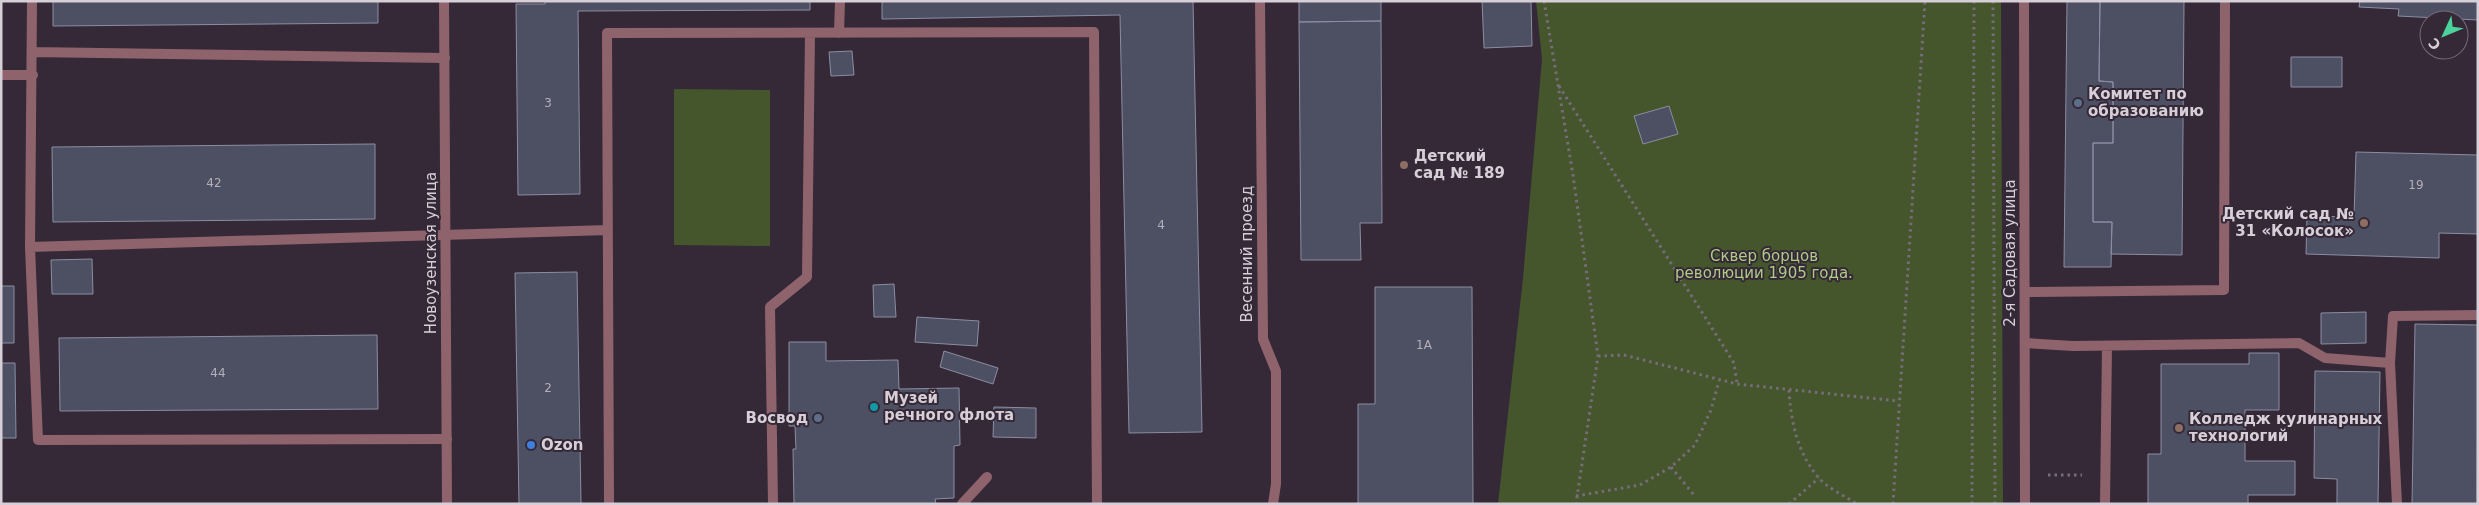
<svg xmlns="http://www.w3.org/2000/svg" width="2479" height="505" viewBox="0 0 2479 505" font-family="'DejaVu Sans',sans-serif">
	<style>
		.green { fill: #45562c }
		.building { fill: #4d4f62; stroke: #8b8da2 }
		.lines { fill: none; stroke-linecap: round; stroke-linejoin: round }
		.path { stroke: #776c79; stroke-width: 3; stroke-dasharray: 2.5 4; stroke-linecap: butt }
		.lane { stroke: #8f636b; stroke-width: 10 }
		.street { stroke: #8f636b; stroke-width: 10 }
		.service-dot { fill: #5c6f8a; stroke: #352938; stroke-width: 2 }
		.education-dot { fill: #8d6e63; stroke: #352938; stroke-width: 2 }
		.culture-dot { fill: #0f9aa8; stroke: #352938; stroke-width: 2 }
		.shop-dot { fill: #3f7fe0; stroke: #352938; stroke-width: 2 }
		.labels { text-anchor: middle; stroke-width: 4; stroke-linejoin: round; paint-order: stroke }
		.number-label { font-size: 12px; fill: #b4afba }
		.poi-label { font-size: 15px; font-weight: bold; fill: #d7cfd8; stroke: #352938; text-anchor: start }
		.street-label { font-size: 15px; fill: #d7cfd8; stroke: #352938 }
		.park-label { font-size: 15px; fill: #afcb86; stroke: #352938 }
	</style>
	<rect width="100%" height="100%" fill="#352938"/>
	<path class="green" d="M1536,1H2001L2003,504H1498L1523,278L1542,59Z
		M674,89L770,90V246L674,245Z"/>
	<path class="building" d="M53,1H378V23L53,26Z
		M545,1H810V10L578,11L580,194L518,195L516,4H545Z
		M882,1H1193L1202,432L1129,433L1120,15L882,19Z
		M1299,1H1381V21L1299,22Z
		M1482,1H1531L1532,46L1484,48Z
		M2067,1H2100L2099,81L2113,82V143H2093V222H2112L2111,267H2064Z
		M2100,1H2184L2182,255L2111,254L2112,222H2093V143H2113V82L2099,81Z
		M2360,1H2478V20L2398,16L2399,9L2359,7Z
		M1381,21L1382,223H1360L1361,260H1301L1299,22Z
		M852,51L854,75L831,76L829,52Z
		M2291,57H2342V87H2291Z
		M1669,106L1678,134L1643,144L1634,116Z
		M375,144V219L53,222L52,147Z
		M2356,152L2478,155V234L2439,233V258L2306,254L2307,216L2354,217Z
		M92,259L93,294H52L51,260Z
		M577,272L581,504H519L515,273Z
		M894,284L896,317H874L873,285Z
		M1,286H14V343H1Z
		M1375,287H1472L1473,504H1358V404H1375Z
		M2366,312V343L2321,344V313Z
		M917,317L979,321L977,346L915,342Z
		M2415,324L2478,325L2477,504H2412Z
		M377,335L378,409L60,411L59,338Z
		M789,342H826V361L898,360L899,389L959,388L960,445L954,446V498L935,499L936,504H794L793,449H796L795,426H789Z
		M944,351L998,368L993,384L940,367Z
		M2249,353H2279V410H2245V461H2295V495H2248V504H2148V454H2161V364H2249Z
		M1,363H15L16,438H1Z
		M2315,371L2380,372L2378,504H2337V479L2314,478Z
		M994,407L1036,408V438L993,437Z"/>
	<g class="lines">
		<path class="path" d="M1544,1L1573,175L1598,356L1576,504
			M1993,1L1995,504
			M1559,86L1734,363L1737,384
			M1598,356L1624,355L1737,384L1898,401
			M1789,390C1791,422 1797,452 1818,477C1827,488 1845,496 1857,504
			M1671,467L1694,495
			M2048,475H2082
			M1576,496L1640,485L1671,467L1695,445L1711,410L1719,381
			M1789,504L1819,478
			M1893,504L1925,1
			M1972,504L1974,1"/>
		<path class="lane" d="M32,1L30,247L38,440L447,439
			M839,33L840,1
			M32,52L445,58
			M1,75H33
			M30,247L608,230
			M2025,292L2224,290L2225,1
			M2025,343L2073,346L2299,343L2325,358L2390,363L2393,316L2478,315
			M2390,363L2397,504
			M609,504L607,33L1094,32L1097,504
			M773,504L770,307L807,277L810,33
			M962,504L987,477
			M2105,504L2107,346"/>
		<path class="street" d="M444,1L447,504
			M1260,1L1263,339L1276,371V484L1273,504
			M2024,1L2025,504"/>
	</g>
	<g class="service-dot">
		<circle cx="2078" cy="103" r="5"/>
		<circle cx="818" cy="418" r="5"/>
	</g>
	<g class="education-dot">
		<circle cx="1404" cy="165" r="5"/>
		<circle cx="2364" cy="223" r="5"/>
		<circle cx="2179" cy="428" r="5"/>
	</g>
	<circle class="culture-dot" cx="874" cy="407" r="5"/>
	<circle class="shop-dot" cx="531" cy="445" r="5"/>
	<g class="labels">
		<g class="number-label">
			<text x="548" y="107">3</text>
			<text x="214" y="187">42</text>
			<text x="2416" y="189">19</text>
			<text x="1161" y="229">4</text>
			<text x="1424" y="349">1А</text>
			<text x="218" y="377">44</text>
			<text x="548" y="392">2</text>
		</g>
		<g class="poi-label">
			<text x="2088" y="99">Комитет по<tspan x="2088" dy="17">образованию</tspan></text>
			<text x="1414" y="161">Детский<tspan x="1414" dy="17">сад № 189</tspan></text>
			<text x="2354" y="219" text-anchor="end">Детский сад №<tspan x="2354" dy="17">31 «Колосок»</tspan></text>
			<text x="884" y="403">Музей<tspan x="884" dy="17">речного флота</tspan></text>
			<text x="808" y="423" text-anchor="end">Восвод</text>
			<text x="2189" y="424">Колледж кулинарных<tspan x="2189" dy="17">технологий</tspan></text>
			<text x="541" y="450">Ozon</text>
		</g>
		<g class="street-label">
			<text transform="translate(431 253) rotate(-90)" y="5">Новоузенская улица</text>
			<text transform="translate(2010 253) rotate(-90)" y="5">2-я Садовая улица</text>
			<text transform="translate(1247 254) rotate(-90)" y="5">Весенний проезд</text>
		</g>
		<g class="park-label">
			<text x="1764" y="261">Сквер борцов<tspan x="1764" dy="17">революции 1905 года.</tspan></text>
		</g>
	</g>
	<rect width="2479" height="505" fill="none" stroke="#d7cfd8" stroke-width="5"/>
	<g transform="translate(2444 35) rotate(226)"><circle r="24" fill="#352938" stroke="#766b78"/>
	<path d="M0-4L9 19L0 12L-9 19Z" fill="#4cd39b"/>
	<text y="-8" font-size="14" font-weight="bold" text-anchor="middle" fill="#d7cfd8">С</text>
	</g>
</svg>
